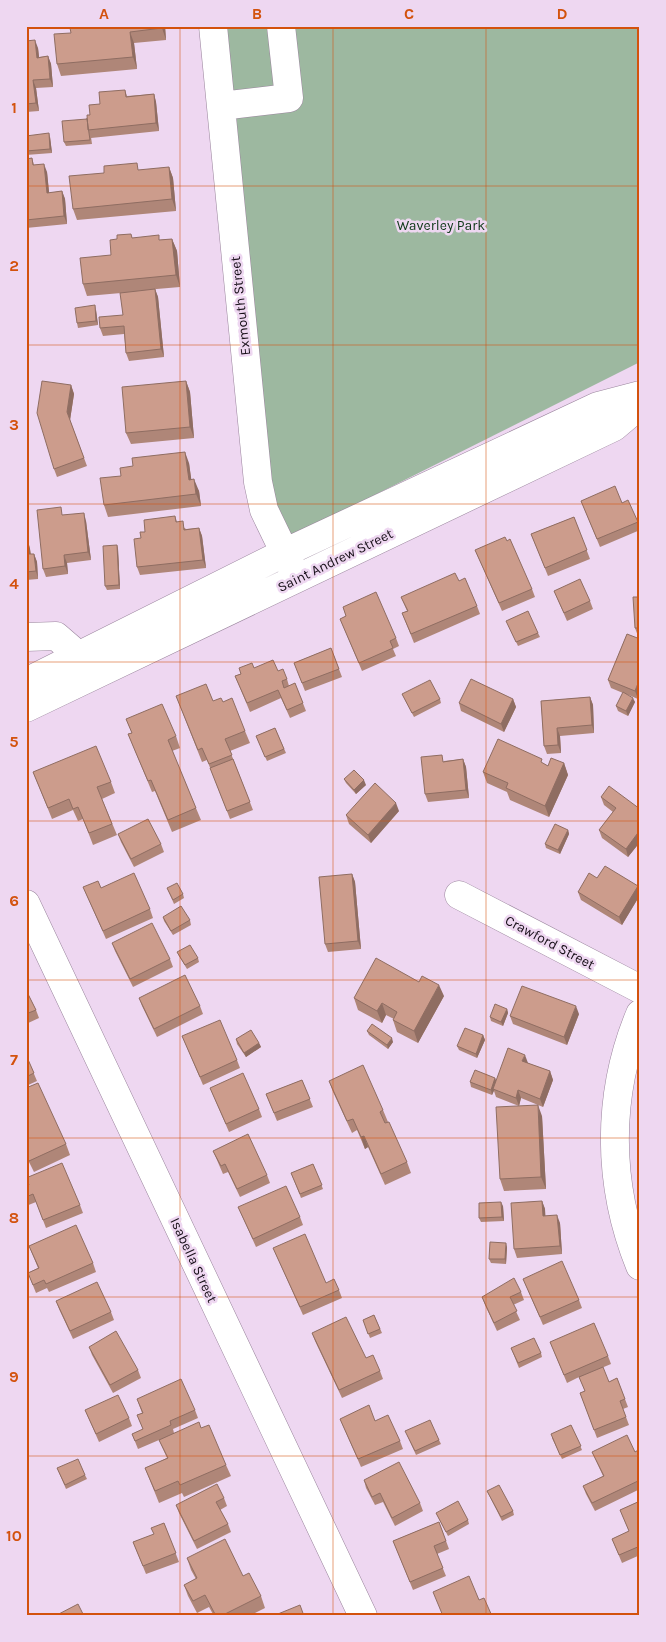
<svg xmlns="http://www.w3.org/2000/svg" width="666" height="1642" viewBox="0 0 666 1642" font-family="Karla,sans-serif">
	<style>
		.green { fill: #9db8a0 }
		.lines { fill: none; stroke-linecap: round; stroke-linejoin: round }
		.minor-casing { stroke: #9a859d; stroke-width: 29 }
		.minor { stroke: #fff; stroke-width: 28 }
		.wall { fill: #af8678 }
		.shaded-wall { fill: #8f6d62 }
		.building { fill: #cc9c8c; stroke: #8f6d62 }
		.grid { fill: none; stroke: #d3520d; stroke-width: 1; stroke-opacity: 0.55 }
		.labels { text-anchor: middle; stroke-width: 5; stroke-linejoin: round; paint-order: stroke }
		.park-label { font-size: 14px; fill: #0c3716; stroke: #eed7f1 }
		.street-label { font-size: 14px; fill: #170f18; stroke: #eed7f1 }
		.neatline { fill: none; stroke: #d3520d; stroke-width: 2 }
		.grid-label { font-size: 16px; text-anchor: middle; font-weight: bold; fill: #d3520d }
	</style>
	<rect width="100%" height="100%" fill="#eed7f1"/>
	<path class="green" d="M224,26H640V362L269,548Z"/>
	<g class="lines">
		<g class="minor-casing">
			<path id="minor" d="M213,26L258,482L264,510L292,568
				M221,106L289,98L281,26
				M26,637L56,636L78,655
				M26,682L284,553L598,406L640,395
				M26,708L614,427L640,405
				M459,895L640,989
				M26,904L363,1616
				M640,1014C606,1095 607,1185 640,1266"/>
		</g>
		<use href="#minor" class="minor"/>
	</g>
	<path class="wall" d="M85,26H165L166,40L134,43L137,69L61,76L57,64L71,33Z
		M26,41L38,48L39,57L48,56L51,64L53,87L36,88L39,111L26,112Z
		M125,90L127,96L154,94L156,102L159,131L91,138V137L92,144L66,146L64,142L100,104Z
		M26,136L50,137L52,153L26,155Z
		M32,158L34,165L47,172L49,193L62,191L65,199L67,224L26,228V159Z
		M169,167L173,178L176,211L77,220L73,209Z
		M133,238L160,240L172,239L177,251L180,287L145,290L155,289L158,297L164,357L129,361L126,353L124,334L103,336L100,328L123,315L121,293L87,296L83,284L111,255Z
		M96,310L98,325L78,328L77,323Z
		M186,381L190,392L194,438L131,444L126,433Z
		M71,385L74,394L70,420L87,466L57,477L54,469Z
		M189,463L191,479L199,491L201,506L108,517L104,505L121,476Z
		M581,501L622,503L638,522L640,528V530L600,547Z
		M64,515L86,521L91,560L67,563L68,574L46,577L43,569Z
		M175,516L177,522L186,529L199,528L202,536L206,568L140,575L137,567L141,538L145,532Z
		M574,517L590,559L548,576L531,534Z
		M26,541H28L30,549L31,554H34L37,562L38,579L26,580Z
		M117,545L118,549L120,589L107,590L105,586Z
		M475,550L532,589L535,597L502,611Z
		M459,581L477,606L480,614L414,643L402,613L407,611L401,597Z
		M554,591L590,601L593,609L567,621Z
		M640,597V636H638L635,628Z
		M343,607L396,638L399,646L393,649L396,656L362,671L340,619L346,616Z
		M508,625L538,633L540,637L518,646Z
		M627,634L638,699L626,694L635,702L628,716L618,711L616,706L623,693L611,688L608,680Z
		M331,648L342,677L305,691L294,663Z
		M254,668L278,671L287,679L289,686L295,683L306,711L290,718L281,698L250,712L235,676Z
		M402,694L440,699L441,703L414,717Z
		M176,696L213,701L223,702L245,731L250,743L230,751L253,810L230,819L207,760L202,762Z
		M590,697L593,705L594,733L560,736L561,753L547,754L544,746L541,701Z
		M513,699L516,707L504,732L461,711L459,703Z
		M126,719L176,736L180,748L172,751L201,820L172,832L155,791L152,792L133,746L128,734L132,733Z
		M275,728L286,753L267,761L256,736Z
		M463,759L466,767L469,798L428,802L425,794L444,761Z
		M564,763L568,775L549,817L510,800L507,792L487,783L483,772L544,764L548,766Z
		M33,772L111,782L115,793L102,799L117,835L93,845L83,819L78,821L73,810L52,819Z
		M344,779L366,785L356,794L346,783Z
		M601,797L640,809V842L628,857L602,838L599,830L613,812L604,805Z
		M399,811L371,843L349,824L346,815Z
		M568,830L569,834L560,854L546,848L545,844Z
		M118,834L161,844L164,852L134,867L121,842Z
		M352,874L355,882L361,949L328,952L325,944Z
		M597,878L638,886L640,892V895L622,925L581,900L578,892Z
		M83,887L101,888L150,909L153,918L106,939Z
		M167,888L183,894L184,898L174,904Z
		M163,917L190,920L191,925L173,935L164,921Z
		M112,943L170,959L173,967L133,987L115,951Z
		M177,952L198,958L199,962L187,969L179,956Z
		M26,990L36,1010L39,1018L26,1024Z
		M444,996L418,1043L397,1032L393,1020L394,1019L386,1015L382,1023L358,1010L354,998Z
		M139,998L200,1006L203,1014L157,1037L142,1006Z
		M507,1009L508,1013L503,1026L491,1021L490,1017Z
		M579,1014L567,1045L513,1024L510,1016Z
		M367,1031L393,1042L388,1049L369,1035Z
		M483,1035L485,1040L477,1058L459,1050L457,1046Z
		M182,1036L237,1060L240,1068L203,1085Z
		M236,1039L259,1043L261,1047L246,1057L237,1044Z
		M26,1055L37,1081L26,1086Z
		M527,1063L550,1071L553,1080L543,1107L521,1098L519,1106L496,1097L494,1091L492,1095L471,1087L470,1082L495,1078L496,1081Z
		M302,1080L313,1107L277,1121L266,1094Z
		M329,1081L383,1110L388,1122L385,1123L407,1162L411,1173L385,1185L368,1147L365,1149L357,1130L352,1133L333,1092Z
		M26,1088L66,1144L70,1155L34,1172L26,1156Z
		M210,1088L259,1109L262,1117L229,1132Z
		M542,1116L546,1189L504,1191L500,1179Z
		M213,1151L267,1175L270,1183L240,1197L228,1172L223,1174Z
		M313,1164L323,1189L301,1198L291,1173Z
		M26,1179L80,1205L83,1213L46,1228L36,1202L26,1206V1186L29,1185Z
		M542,1201L545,1209V1216L560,1223L562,1254L517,1258L514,1249Z
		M503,1206L504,1221L481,1222L479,1218Z
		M238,1207L300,1217L303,1225L256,1247Z
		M29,1246L93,1263L96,1272L49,1292L47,1288L36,1293L28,1273L38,1268Z
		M507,1247L506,1264L491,1263L489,1259Z
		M273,1248L326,1283L339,1290L342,1298L303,1315Z
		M523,1279L579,1300L582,1308L543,1325Z
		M521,1292L524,1300L513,1305L520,1320L497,1331L485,1305L482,1297Z
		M56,1301L111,1312L114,1320L73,1339L59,1309Z
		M374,1315L382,1333L370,1338L363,1320Z
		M312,1333L366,1358L380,1371L383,1379L342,1398L315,1341Z
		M550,1342L608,1356L611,1364L599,1369L609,1382L617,1378L628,1407L623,1409L629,1425L597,1438L580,1393L585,1391L579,1377L567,1383Z
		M89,1347L138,1370L141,1378L113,1393L92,1355Z
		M511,1348L541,1353L542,1357L519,1368Z
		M137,1399L195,1410L198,1418L173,1429L174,1433L201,1428L226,1465L231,1476L184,1497L182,1493L159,1503L145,1468L167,1458L159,1440L138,1449L132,1434L143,1429L137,1415L142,1413Z
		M85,1410L129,1418L132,1426L99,1442Z
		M340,1419L375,1421L400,1441L403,1449L361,1467Z
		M571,1425L582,1450L562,1459L552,1438Z
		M407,1435L439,1440L441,1444L416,1455Z
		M640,1449V1489L595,1511L586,1494L583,1486L603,1476L592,1452H635Z
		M57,1468L85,1475L87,1479L66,1489Z
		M26,1475L29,1483L26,1484Z
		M364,1480L420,1503L423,1511L395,1526L383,1502L375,1505L366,1488Z
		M487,1491L513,1511L514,1515L502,1521Z
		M224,1498L227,1506L220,1510L228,1524L231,1532L197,1549L179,1513L176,1505Z
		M640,1501V1555L622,1563L612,1539L629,1531L620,1510Z
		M436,1513L468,1520L469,1524L448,1536Z
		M439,1522L449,1549L437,1554L446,1576L413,1590L393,1541Z
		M164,1523L179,1562L146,1574L133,1542L154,1535Z
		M187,1558L243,1576L261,1596L265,1608L249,1616H214L209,1607L197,1613L188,1596L184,1585L196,1579L191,1570Z"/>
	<path class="shaded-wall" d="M162,26H165L166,40L162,28Z
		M130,32L134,43L137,69L133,57Z
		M35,40L38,48L40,66L37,58Z
		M48,56L51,64L53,87L50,79Z
		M33,80L36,88L39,111L36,103Z
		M154,94L156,102L159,131L156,123Z
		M49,133L50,137L52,153L50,149Z
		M44,164L47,172L50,201L47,193Z
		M169,167L173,178L176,211L172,199Z
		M62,191L65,199L67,224L64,216Z
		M172,239L177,251L180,287L176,275Z
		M155,289L158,297L164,357L161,349Z
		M95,305L96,310L98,325L96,321Z
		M186,381L190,392L194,438L190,427Z
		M71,385L74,394L70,420L67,412Z
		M185,452L189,463L193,491L189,480Z
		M194,479L199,491L201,506L196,494Z
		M84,513L86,521L91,560L88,552Z
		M199,528L202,536L206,568L203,560Z
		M28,541L30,549L31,562L28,554Z
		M117,545L118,549L120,589L119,585Z
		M34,554L37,562L38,579L36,571Z
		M64,555L67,563L68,574L65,566Z
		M640,678V693L638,699L635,691Z
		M590,697L593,705L594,733L592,725Z
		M633,698L635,702L628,716L626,711Z
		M513,699L516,707L504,732L501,724Z
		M557,728L560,736L561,753L558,745Z
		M463,759L466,767L469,798L466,790Z
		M564,763L568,775L549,817L545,806Z
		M364,780L366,785L356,794L354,790Z
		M396,803L399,811L371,843L368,835Z
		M568,830L569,834L560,854L558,850Z
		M640,830V842L628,857L626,849Z
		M352,874L355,882L361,949L358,941Z
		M638,886L640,892V895L622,925L619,917Z
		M439,985L444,996L418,1043L414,1031Z
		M382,1003L386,1015L382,1023L377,1011Z
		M576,1006L579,1014L567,1045L564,1037Z
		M507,1009L508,1013L503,1026L501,1022Z
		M483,1035L485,1040L477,1058L476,1054Z
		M392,1038L393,1042L388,1049L387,1045Z
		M259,1043L261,1047L246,1057L244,1053Z
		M525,1055L528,1063L525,1069L522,1061Z
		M550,1071L553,1080L543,1107L540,1099Z
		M495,1078L497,1083L492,1095L491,1090Z
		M518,1090L521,1098L519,1106L516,1098Z
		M538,1105L542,1116L546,1189L541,1177Z
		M364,1136L368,1147L365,1149L361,1137Z
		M542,1201L545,1209L546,1224L543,1216Z
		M501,1202L503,1206L504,1221L502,1217Z
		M557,1215L560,1223L562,1254L560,1246Z
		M506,1243L507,1247L506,1264L505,1259Z"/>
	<path class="building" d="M85,26H162V28L130,32L133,57L57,64L54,34L71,33L70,28Z
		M35,40L37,58L48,56L50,79L33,80L36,103L26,104V41Z
		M125,90L126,97L154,94L156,123L88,130L87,115H90L89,105L100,104L99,92Z
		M87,119L90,140L64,142L62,121Z
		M49,133L50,149L26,151V136Z
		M32,158L33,165L44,164L47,193L62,191L64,216L26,220V159Z
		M137,163L138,170L169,167L172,199L73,209L69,176L104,173V166Z
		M131,234L132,238L159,235V240L172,239L176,275L83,284L80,258L111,255L110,240L117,239V235Z
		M155,289L161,349L126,353L124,326L100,328L99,317L123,315L120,293Z
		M95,305L96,321L77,323L75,308Z
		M42,381L71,385L67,412L84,458L54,469L37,413Z
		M186,381L190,427L126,433L122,387Z
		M185,452L189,480L194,479L196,494L104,505L100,478L121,476L120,468L133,466L132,458Z
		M615,486L622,503L628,500L638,522L597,539L581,501Z
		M61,507L62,515L84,513L88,552L64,555L65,566L43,569L37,510Z
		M175,516L176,522L183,521L184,530L199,528L203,560L137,567L134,539L141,538L140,532H145L144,520Z
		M574,517L587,550L545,568L531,534Z
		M505,537L507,541L510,539L532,589L499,603L475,550Z
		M26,541H28V554H34L36,571L26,572Z
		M117,545L119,585L105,586L103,546Z
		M455,573L459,581L465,578L477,606L411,634L402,613L408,611L401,597Z
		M580,579L590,601L564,613L554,591Z
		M376,592L396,638L390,641L393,648L359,663L340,619L346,616L343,607Z
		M633,597H640V628H635Z
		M528,611L538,633L516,642L506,621Z
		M627,634L640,639V678L635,691L608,680Z
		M331,648L339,669L302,683L294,663Z
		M273,660L278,671L283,669L287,679L282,681L284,688L295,683L303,703L287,710L278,690L247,703L235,676L241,674L239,668L252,663L254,668Z
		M471,679L513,699L501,724L459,703Z
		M430,680L440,699L412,713L402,694Z
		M206,684L213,701L221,698L223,702L232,698L245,731L225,739L232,755L209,764L202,748L198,750L176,696Z
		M623,692L633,698L626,711L616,706Z
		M590,697L592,725L557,728L558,745L544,746L541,701Z
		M162,704L176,736L168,740L196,808L168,820L151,780L148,781L136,753L128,734L132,733L126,719Z
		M275,728L284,749L265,757L256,736Z
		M498,739L542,759L541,762L548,766L551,758L564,763L545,806L506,788L508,783L483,772Z
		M96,746L111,782L97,787L112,824L89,833L78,807L73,809L69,799L48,808L33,772Z
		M442,755L443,762L463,759L466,790L425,794L421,757Z
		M233,759L250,802L227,811L210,768Z
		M354,770L364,780L354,790L344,779Z
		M375,783L396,803L368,835L346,815Z
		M609,786L640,809V830L626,849L599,830L616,808L601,797Z
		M148,819L161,844L131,859L118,834Z
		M555,824L568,830L558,850L545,844Z
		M605,866L638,886L619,917L578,892L589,873L597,878Z
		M134,873L150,909L103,931L83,887L98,881L101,888Z
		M352,874L358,941L325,944L319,877Z
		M177,883L183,894L173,900L167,888Z
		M181,906L190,920L171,931L163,917Z
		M152,923L170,959L130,979L112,943Z
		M190,945L198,958L185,965L177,952Z
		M376,958L419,982L422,976L439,985L414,1031L393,1020L397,1012L382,1003L377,1011L354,998Z
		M185,975L200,1006L154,1029L139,998Z
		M522,986L576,1006L564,1037L510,1016Z
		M26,990L36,1010L26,1014Z
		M495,1004L507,1009L501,1022L490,1017Z
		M220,1020L237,1060L200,1077L182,1036Z
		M372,1024L392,1038L387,1045L367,1031Z
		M465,1028L483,1035L476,1054L457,1046Z
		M251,1030L259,1043L244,1053L236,1039Z
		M508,1048L525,1055L522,1061L550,1071L540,1099L518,1090L516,1098L493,1089Z
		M26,1055L34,1073L26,1077Z
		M363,1065L383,1110L380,1112L385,1123L389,1122L407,1162L381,1174L364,1136L361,1137L353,1119L347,1121L329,1081Z
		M475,1070L495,1078L491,1090L470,1082Z
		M243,1073L259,1109L226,1124L210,1088Z
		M302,1080L310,1099L274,1113L266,1094Z
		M38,1083L66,1144L29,1161L26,1154V1088Z
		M538,1105L541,1177L500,1179L496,1107Z
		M248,1134L267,1175L237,1189L225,1164L221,1166L213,1151Z
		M62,1163L80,1205L43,1220L33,1194L26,1197V1186L29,1185L26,1178Z
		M313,1164L322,1185L300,1194L291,1173Z
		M286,1186L300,1217L253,1239L238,1207Z
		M542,1201L543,1216L557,1215L560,1246L514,1249L511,1203Z
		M501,1202L502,1217L479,1218V1203Z
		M76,1225L93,1263L46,1284L44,1280L33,1285L28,1273L39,1268L29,1246Z
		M305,1234L326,1283L334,1279L339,1290L300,1307L273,1248Z
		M490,1242L506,1243L505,1259H489Z
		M562,1261L579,1300L540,1317L523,1279Z
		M514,1278L521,1292L510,1297L517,1311L494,1323L482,1297Z
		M97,1282L111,1312L70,1331L56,1301Z
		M374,1315L380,1329L368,1334L363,1320Z
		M346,1317L366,1358L373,1355L380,1371L339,1390L312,1333Z
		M594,1323L608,1356L564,1375L550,1342Z
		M116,1331L138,1370L110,1385L89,1347Z
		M534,1338L541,1353L518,1363L511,1348Z
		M603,1367L609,1382L617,1378L625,1399L620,1401L626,1417L594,1430L580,1393L585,1391L579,1377Z
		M181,1379L195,1410L170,1421L171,1425L135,1441L132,1434L143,1429L137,1415L143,1413L137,1399Z
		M118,1395L129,1418L96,1434L85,1410Z
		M369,1405L375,1421L388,1415L400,1441L358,1459L340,1419Z
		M430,1420L439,1440L415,1451L405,1431Z
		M199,1422L201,1428L209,1425L226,1465L180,1485L178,1481L155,1491L145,1468L168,1458L159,1440Z
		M571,1425L581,1446L560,1455L551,1434Z
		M627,1435L635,1452L640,1449V1480L592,1503L583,1486L604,1476L592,1452Z
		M78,1459L85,1475L65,1485L57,1468Z
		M399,1462L420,1503L392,1518L380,1493L372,1497L364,1480Z
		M217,1484L224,1498L216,1502L228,1524L194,1541L176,1505Z
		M499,1485L513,1511L501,1517L487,1491Z
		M458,1501L468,1520L446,1532L436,1513Z
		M640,1501V1546L619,1555L612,1539L629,1531L620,1510Z
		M439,1522L446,1541L434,1546L443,1568L410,1582L393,1541Z
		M164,1523L176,1553L143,1566L133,1542L154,1534L151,1528Z
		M225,1539L243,1576L249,1573L261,1596L221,1616H216L205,1595L193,1601L184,1585L197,1578L187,1558Z
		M469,1576L479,1600L484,1598L492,1616H443L433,1592Z
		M78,1604L84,1616H55Z
		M300,1605L304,1616H273Z"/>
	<path class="grid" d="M180,26V1616M333,26V1616M486,26V1616M26,186H640M26,345H640M26,504H640M26,662H640M26,821H640M26,980H640M26,1138H640M26,1297H640M26,1456H640"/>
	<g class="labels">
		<g class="park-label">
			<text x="441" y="230">Waverley Park</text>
		</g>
		<g class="street-label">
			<text transform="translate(240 306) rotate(-96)" y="5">Exmouth Street</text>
			<text transform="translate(335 560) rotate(-26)" y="5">Saint Andrew Street</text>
			<text transform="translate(550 942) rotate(28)" y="5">Crawford Street</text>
			<text transform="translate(194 1260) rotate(65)" y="5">Isabella Street</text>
		</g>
	</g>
	<rect width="666" height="1642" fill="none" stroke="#eed7f1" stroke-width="55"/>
	<rect x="28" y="28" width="610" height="1586" class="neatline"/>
	<g class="grid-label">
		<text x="104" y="19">A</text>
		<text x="257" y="19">B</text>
		<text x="409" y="19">C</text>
		<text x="562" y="19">D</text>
		<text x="14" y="113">1</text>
		<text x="14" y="271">2</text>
		<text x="14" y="430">3</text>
		<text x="14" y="589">4</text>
		<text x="14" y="747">5</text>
		<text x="14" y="906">6</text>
		<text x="14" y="1065">7</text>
		<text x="14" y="1223">8</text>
		<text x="14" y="1382">9</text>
		<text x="14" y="1541">10</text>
	</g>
</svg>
